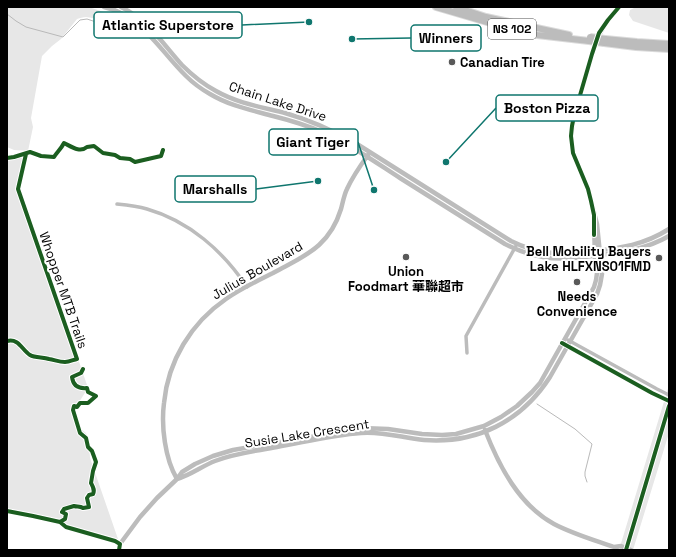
<svg xmlns="http://www.w3.org/2000/svg" width="676" height="557" viewBox="0 0 676 557" font-family="'Space Grotesk','Noto Sans SC',sans-serif">
	<style>
		.green { fill: #e7e7e7 }
		.lines { fill: none; stroke-linecap: round; stroke-linejoin: round }
		.stream { stroke: #b9b9b9; stroke-width: 1 }
		.motorway-casing { stroke: #dbdbdb; stroke-width: 8 }
		.minor { stroke: #bcbcbc; stroke-width: 3.5 }
		.tertiary { stroke: #bcbcbc; stroke-width: 4.5 }
		.motorway { stroke: #bcbcbc; stroke-width: 6 }
		.motorway-bridge-casing { stroke: #dbdbdb; stroke-width: 8; stroke-linecap: butt }
		.motorway-bridge { stroke: #bcbcbc; stroke-width: 6 }
		.cycleway-casing { stroke: #fff; stroke-width: 6 }
		.cycleway { stroke: #1b5e20; stroke-width: 4 }
		.poi-dot { fill: #595959; stroke: #fff; stroke-width: 1.5 }
		.labels { text-anchor: middle; stroke-width: 4; stroke-linejoin: round; paint-order: stroke }
		.shield { fill: #fff; stroke: #4c4c4c; stroke-width: 1 }
		.shield-label { font-size: 12px; font-weight: bold; fill: #000 }
		.poi-label { font-size: 13px; font-weight: bold; fill: #000; stroke: #fff }
		.street-label { font-size: 13px; fill: #000; stroke: #fff }
		.leader { fill: none; stroke: #0f766e; stroke-width: 1.5 }
		.callout-dot { fill: #0f766e; stroke: #fff; stroke-width: 1.5 }
		.callout { fill: #fff; stroke: #0f766e; stroke-width: 1.5 }
		.callout-label { font-size: 14px; text-anchor: middle; font-weight: bold; fill: #000 }
	</style>
	<rect width="100%" height="100%" fill="#fff"/>
	<path class="green" d="M7,7H89L115,16L132,26L127,33C117,26 99,18 86,17C83,17 80,18 77,19L61,39L52,46L42,56L31,118L33,127L28,151L14,150L7,147Z
		M636,7H669V33L633,21L629,15L630,10Z
		M28,152L20,189L40,249H43V256L88,388L74,410L80,428L86,433L89,441L90,458L118,539L7,511V156Z
		M669,385V433L633,550H619Z"/>
	<g class="lines">
		<path class="stream" d="M7,14L16,21L26,27L63,37L80,20L87,19L126,32
			M537,404L575,429L592,444L585,472V476L587,482"/>
		<g class="motorway-casing">
			<path id="motorway" d="M436,7L487,22L537,35L589,41
				M456,7L486,17L569,35
				M605,39L637,42L669,44
				M604,43L636,47L669,49"/>
		</g>
		<path class="minor" d="M117,204C127,205 137,206 147,209C189,221 223,251 247,287
			M568,340L657,389L669,395
			M562,343L652,393L669,401
			M467,353L466,336L517,244"/>
		<path class="tertiary" d="M104,7C143,16 159,50 186,76C193,83 201,89 210,94C230,106 251,110 273,116C289,120 306,125 322,132C350,144 375,162 400,178C435,200 470,222 505,244C517,250 530,255 543,257C560,260 576,258 592,256C619,253 645,250 669,236
			M121,7C148,20 163,44 182,65C192,75 203,84 216,91C237,103 261,107 285,113C310,120 334,131 357,144L511,241C541,256 561,254 593,251C621,248 644,245 669,229
			M485,430C499,466 519,505 554,524C573,534 594,540 614,547L617,550
			M177,479C191,475 202,466 215,461C235,453 257,451 277,447C305,442 333,435 361,433C382,431 403,438 424,440C476,444 521,422 550,377L597,294L600,285L602,274L597,224L588,189L573,153L571,136L574,116L595,44C601,30 608,18 619,7
			M177,479C165,459 161,426 164,403C168,361 191,323 226,299C240,289 257,281 273,273C289,264 306,257 319,245C330,235 337,222 341,209C343,202 344,195 347,189C353,176 360,166 368,155
			M120,544L140,517L157,498L177,479L182,472L195,464L213,456L233,450L362,428L388,429L422,434L442,435L456,434L484,426L501,417L517,406L532,392L540,383L594,287L596,280L597,273L595,261L594,219
			M614,547L621,546L631,550"/>
		<use href="#motorway" class="motorway"/>
		<g class="motorway-bridge-casing">
			<path id="motorway-bridge" d="M590,37L605,39
				M589,41L604,43"/>
		</g>
		<use href="#motorway-bridge" class="motorway-bridge"/>
		<g class="cycleway-casing">
			<path id="cycleway" d="M7,158L14,157L30,152L41,156L54,157C57,152 61,149 64,143C72,147 80,153 87,147L94,146L103,153L115,155L120,158L130,159L135,162L161,156L163,150
				M594,235V215L591,201L588,189L573,153L571,136L572,126L574,116L592,54L599,33L608,20L619,7
				M7,341C19,338 22,350 30,355C35,358 43,357 49,359C55,360 59,362 65,362C69,362 73,360 77,359L18,189L26,154
				M562,343L652,393L669,401
				M7,511L33,516L60,522L65,519L66,514L62,512L64,509L74,506C77,507 80,506 83,508L89,507L87,498L89,495L93,494C95,490 93,487 91,483L93,471L96,462L92,451L88,447L86,438L80,433L73,410L74,406L77,407L80,403H88L96,396L88,392L87,388C78,389 73,385 72,377L81,373L83,369
				M60,522L66,527L115,541L120,544L119,550
				M626,550L669,406"/>
		</g>
		<use href="#cycleway" class="cycleway"/>
	</g>
	<g class="poi-dot">
		<circle cx="452" cy="62" r="4"/>
		<circle cx="406" cy="257" r="4"/>
		<circle cx="659" cy="258" r="4"/>
		<circle cx="577" cy="282" r="4"/>
	</g>
	<g class="labels">
		<rect class="shield" x="488" y="19" width="48" height="20" rx="3"/>
		<g class="shield-label">
			<text x="512" y="33">NS 102</text>
		</g>
		<g class="poi-label">
			<text x="460" y="67" text-anchor="start">Canadian Tire</text>
			<text x="651" y="256" text-anchor="end">Bell Mobility Bayers<tspan x="651" dy="15">Lake HLFXNS01FMD</tspan></text>
			<text x="406" y="276">Union<tspan x="406" dy="15">Foodmart 華聯超市</tspan></text>
			<text x="577" y="301">Needs<tspan x="577" dy="15">Convenience</tspan></text>
		</g>
		<g class="street-label">
			<text transform="translate(278 101) rotate(18)" y="5">Chain Lake Drive</text>
			<text transform="translate(257 270) rotate(-30)" y="5">Julius Boulevard</text>
			<text transform="translate(64 290) rotate(71)" y="5">Whopper MTB Trails</text>
			<text transform="translate(307 433) rotate(-9)" y="5">Susie Lake Crescent</text>
		</g>
	</g>
	<path class="leader" d="M309 22L242 25M352 39L411 38M446 162L496 108M374 190L358 142M318 181L256 189"/>
	<g class="callout-dot">
		<circle cx="309" cy="22" r="4"/>
		<circle cx="352" cy="39" r="4"/>
		<circle cx="446" cy="162" r="4"/>
		<circle cx="374" cy="190" r="4"/>
		<circle cx="318" cy="181" r="4"/>
	</g>
	<g class="callout">
		<rect x="94" y="12" width="148" height="26" rx="4"/>
		<rect x="411" y="25" width="70" height="26" rx="4"/>
		<rect x="496" y="95" width="102" height="26" rx="4"/>
		<rect x="269" y="129" width="89" height="26" rx="4"/>
		<rect x="175" y="176" width="81" height="26" rx="4"/>
	</g>
	<g class="callout-label">
		<text x="168" y="30">Atlantic Superstore</text>
		<text x="446" y="43">Winners</text>
		<text x="547" y="113">Boston Pizza</text>
		<text x="313" y="147">Giant Tiger</text>
		<text x="215" y="194">Marshalls</text>
	</g>
	<rect width="676" height="557" fill="none" stroke="#000000" stroke-width="16"/>
</svg>
